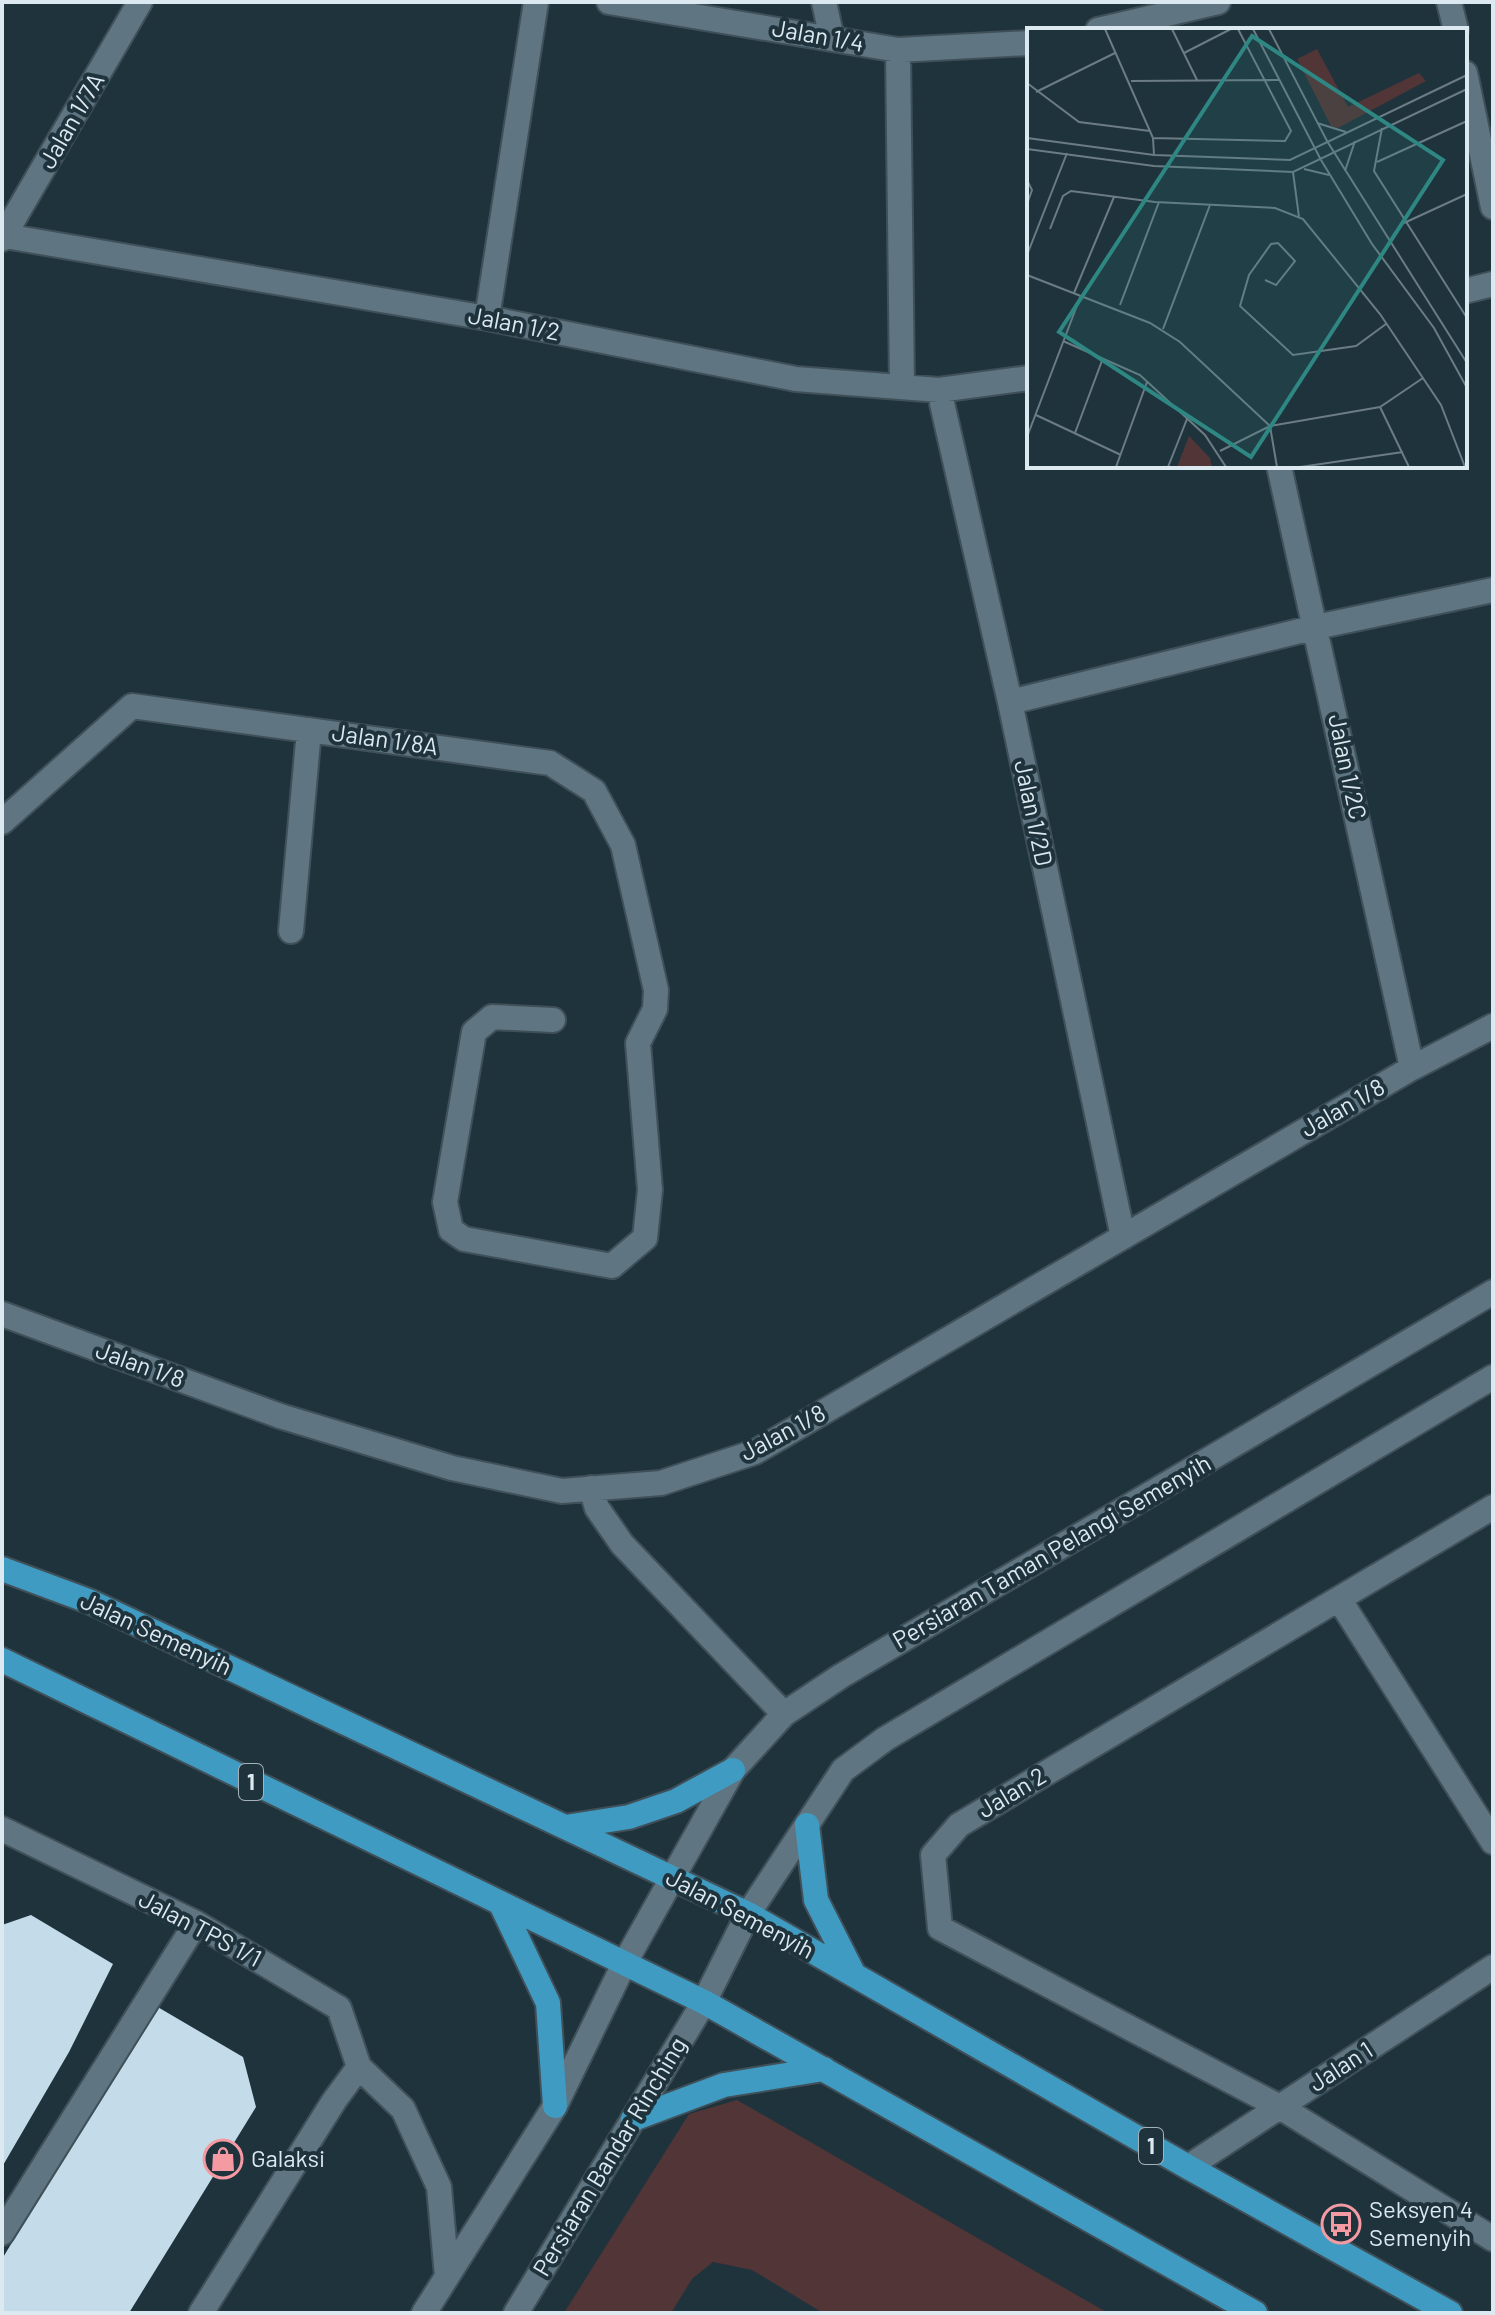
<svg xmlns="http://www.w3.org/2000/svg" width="1495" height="2315" viewBox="0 0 1495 2315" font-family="Barlow,sans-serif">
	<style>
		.green { fill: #513537 }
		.building { fill: #c4dce9 }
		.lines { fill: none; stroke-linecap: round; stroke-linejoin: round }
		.minor-casing { stroke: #3f5059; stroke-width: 28 }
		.major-casing { stroke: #3f5059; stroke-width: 28 }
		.minor { stroke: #5f7581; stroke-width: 24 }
		.major { stroke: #409bc2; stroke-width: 24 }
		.labels { text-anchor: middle; stroke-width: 8; stroke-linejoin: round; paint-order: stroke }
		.shield { fill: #1f333d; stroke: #a4b2ba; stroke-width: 2 }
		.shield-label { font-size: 22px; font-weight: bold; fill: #dde9f0 }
		.street-label { font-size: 24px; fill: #dde9f0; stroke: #1f333d }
		.poi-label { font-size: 24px; fill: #dde9f0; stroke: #1f333d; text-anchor: start }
		.inset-road { fill: none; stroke: #6b7c85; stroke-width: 2 }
		.view { fill: #2e8782; fill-opacity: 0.15; stroke: #2e8782; stroke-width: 4 }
		.inset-edge { fill: none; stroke: #dde9f0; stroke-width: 4 }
	</style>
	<rect width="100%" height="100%" fill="#1f333d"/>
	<path class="green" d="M737,2100L1108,2313H823L752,2270L713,2262L692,2279L671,2313H564L689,2114Z"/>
	<path class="building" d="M31,1915L113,1964L69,2052L2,2167V1925Z
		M156,2006L243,2057L256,2107L129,2313H2V2259Z"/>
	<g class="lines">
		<g class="minor-casing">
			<path id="minor" d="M609,2L898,50L1029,43
				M824,2L832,39
				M1449,2L1456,30
				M1098,30L1218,2
				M898,50L902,387
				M1465,73L1493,207
				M2,234L5,236L487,318L796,379L939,390L1029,378
				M2,239L140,2
				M1465,291L1493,284
				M487,318L536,2
				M939,390L1010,702L1123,1237
				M1279,466L1412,1068
				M1010,702L1316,627L1493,590
				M2,822L132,706L550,763L594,791L623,845L656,990L655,1009L638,1043L650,1190L645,1238L612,1266L464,1239L451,1230L445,1202L474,1032L492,1017L553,1020
				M291,931L309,730
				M2,1314L280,1416L452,1468L562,1491L661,1483L755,1452L1412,1068L1493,1026
				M591,1488L597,1508L622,1544L784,1714
				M1493,1507L959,1825L933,1855L940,1928L1280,2107L1493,2239
				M1339,1599L1493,1842
				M2,1829L196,1923L339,2008L359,2067L403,2109L439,2187L447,2276
				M1188,2167L1493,1967
				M2,2233L196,1923
				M201,2313L334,2101L359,2067
				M424,2313L555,2106L624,1964L733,1770L784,1714L841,1676L1493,1292
				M516,2313L704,2002L748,1914L843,1770L885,1739L1493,1377"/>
		</g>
		<g class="major-casing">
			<path id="major" d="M2,1569L91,1602L748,1914L1188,2167L1450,2313
				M2,1660L704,2002L1255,2313
				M807,1825L816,1900L854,1975
				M565,1827L629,1817L676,1801L733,1770
				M501,1904L548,2003L555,2106
				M633,2119L724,2085L824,2069"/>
		</g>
		<use href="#minor" class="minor"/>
		<use href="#major" class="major"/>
	</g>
	<defs>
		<g id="shop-ring" transform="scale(2)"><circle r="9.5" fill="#1f333d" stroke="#f49aa3" stroke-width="1.5"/><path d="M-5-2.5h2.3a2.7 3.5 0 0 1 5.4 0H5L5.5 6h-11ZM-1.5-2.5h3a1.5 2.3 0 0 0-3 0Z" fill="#f49aa3"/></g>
		<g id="bus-ring" transform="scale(2)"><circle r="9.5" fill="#1f333d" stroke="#f49aa3" stroke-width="1.5"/><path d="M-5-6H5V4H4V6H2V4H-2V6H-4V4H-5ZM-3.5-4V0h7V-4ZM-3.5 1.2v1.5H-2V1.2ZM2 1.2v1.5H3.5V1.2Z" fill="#f49aa3"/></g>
	</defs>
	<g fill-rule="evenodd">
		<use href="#shop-ring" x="223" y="2159"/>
		<use href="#bus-ring" x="1341" y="2224"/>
	</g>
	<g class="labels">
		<g class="shield">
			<rect x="239" y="1764" width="24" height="36" rx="6"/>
			<rect x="1139" y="2128" width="24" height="36" rx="6"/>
		</g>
		<g class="shield-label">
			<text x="251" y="1790">1</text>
			<text x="1151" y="2154">1</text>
		</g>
		<g class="street-label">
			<text transform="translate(818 36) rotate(10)" y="8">Jalan 1/4</text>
			<text transform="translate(72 121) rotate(-60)" y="8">Jalan 1/7A</text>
			<text transform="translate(514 324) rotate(11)" y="8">Jalan 1/2</text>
			<text transform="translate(385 740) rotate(8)" y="8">Jalan 1/8A</text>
			<text transform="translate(1347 767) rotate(78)" y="8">Jalan 1/2C</text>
			<text transform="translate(1033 813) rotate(78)" y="8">Jalan 1/2D</text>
			<text transform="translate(1343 1108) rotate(-30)" y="8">Jalan 1/8</text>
			<text transform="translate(140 1365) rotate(20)" y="8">Jalan 1/8</text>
			<text transform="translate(783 1433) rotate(-28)" y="8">Jalan 1/8</text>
			<text transform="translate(1052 1552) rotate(-30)" y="8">Persiaran Taman Pelangi Semenyih</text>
			<text transform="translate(156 1634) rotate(25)" y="8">Jalan Semenyih</text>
			<text transform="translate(1012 1793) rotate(-31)" y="8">Jalan 2</text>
			<text transform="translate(740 1914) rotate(28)" y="8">Jalan Semenyih</text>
			<text transform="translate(200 1929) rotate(28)" y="8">Jalan TPS 1/1</text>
			<text transform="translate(1341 2067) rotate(-33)" y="8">Jalan 1</text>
			<text transform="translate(610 2157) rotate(-59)" y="8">Persiaran Bandar Rinching</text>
		</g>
		<g class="poi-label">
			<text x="251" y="2167">Galaksi</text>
			<text x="1369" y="2218">Seksyen 4<tspan x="1369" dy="28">Semenyih</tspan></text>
		</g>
	</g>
	<g transform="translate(1027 28)">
		<rect width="440" height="440" fill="#1f333d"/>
		<path d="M290,21L321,79L392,45L399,53L311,100L304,98L270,31ZM162,408L183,430L185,439H150Z" fill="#513537"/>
		<path class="inset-road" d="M78,1L126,110L127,127M145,1L170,52M226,1L294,132L345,216L407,300L440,360M242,1L300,113L440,335M157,25L204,1M104,53L252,52M0,55L52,94L123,103M9,64L88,25M290,95L319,104M355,100L347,143L440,290M0,110L127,127L263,132L440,47M126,110L258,113L264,103L211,1M0,121L127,138L266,144L440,61M350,134L440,93M277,141L302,147M318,143L328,113M266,144L272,189M0,152L5,162L0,176M377,195L440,166M23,201L36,168L44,163L128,174L248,180L276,191L353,286L414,377L438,439M0,227L40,125M0,247L123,295L153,314L243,398L250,439M238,252L249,257L268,233L251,215L244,216L222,247L213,278L266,327L329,318L359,296M47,265L87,169M93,277L132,174M136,301L183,177M36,313L113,347L178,407L199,439M353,379L382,439M9,387L94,427M48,405L76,330M0,409L54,267M193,423L243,398L353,379L396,350M89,439L120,354M141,439L160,391M273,439L376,424"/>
		<path class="view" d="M225,8L416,132L224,429L32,304Z"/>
		<rect width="440" height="440" class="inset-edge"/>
	</g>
	<rect width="1495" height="2315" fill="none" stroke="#dde9f0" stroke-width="8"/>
</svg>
